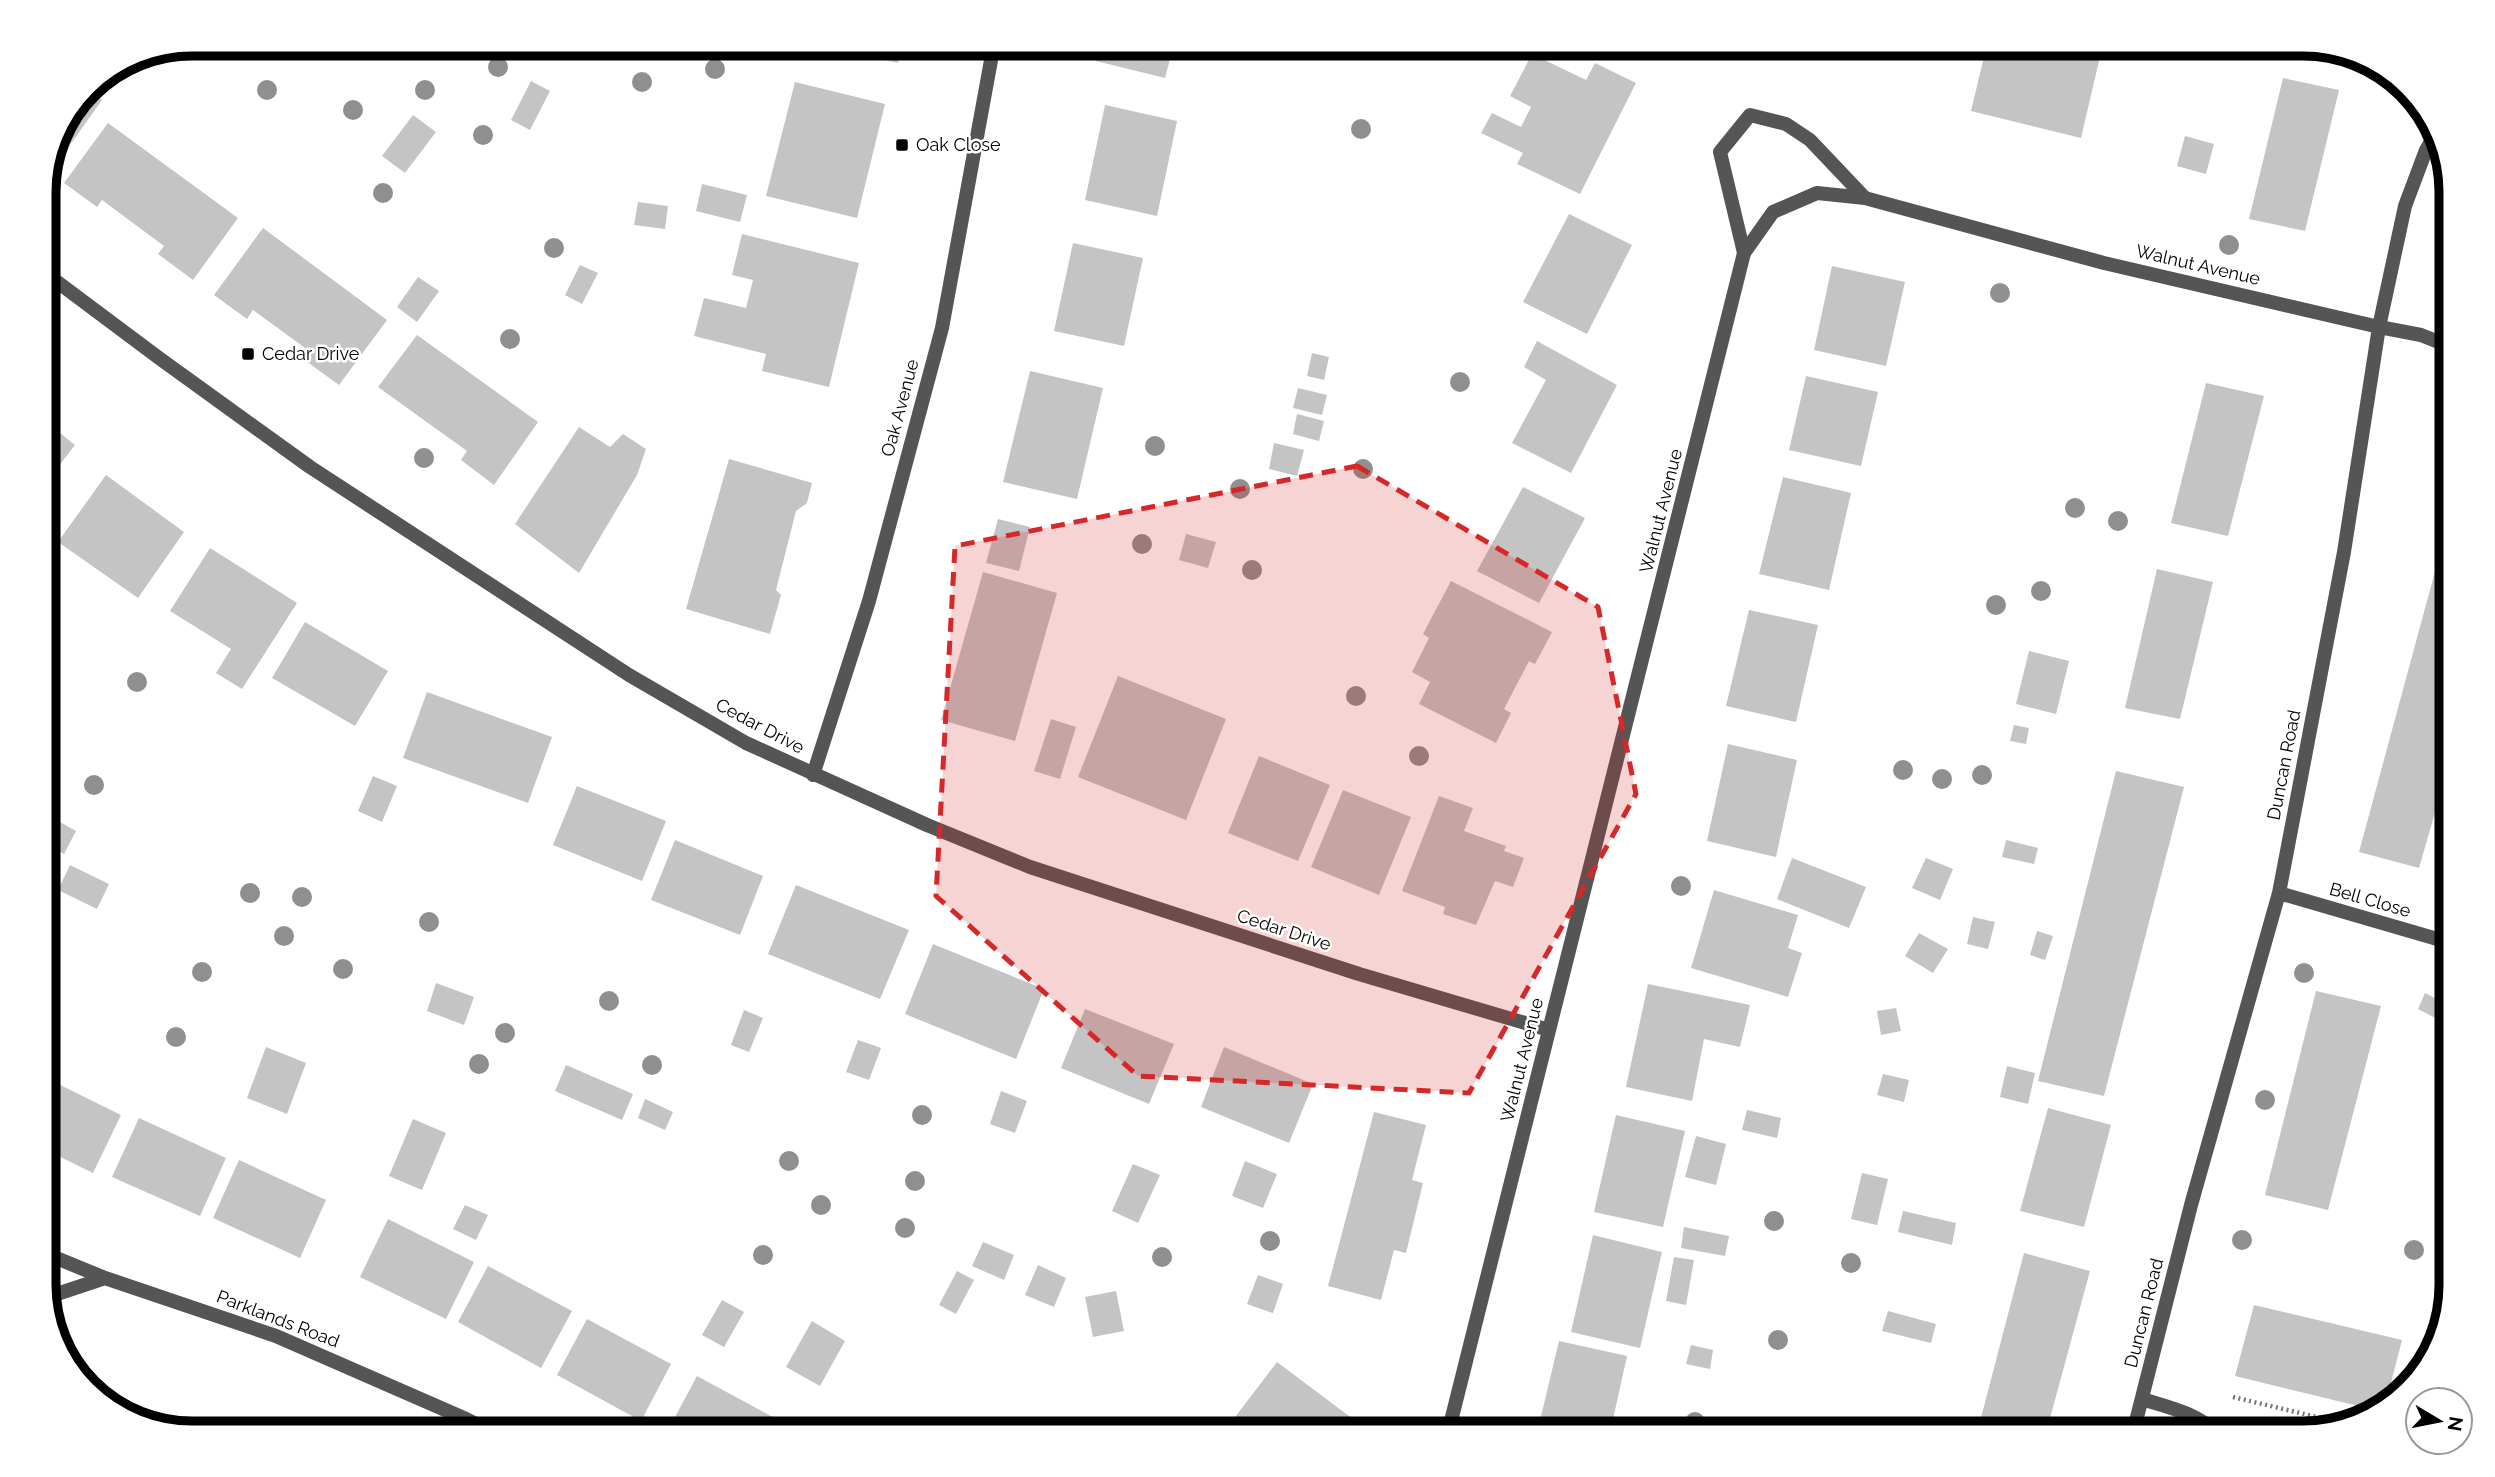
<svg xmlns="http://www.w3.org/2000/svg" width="2495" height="1477" viewBox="0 0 2495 1477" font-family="Raleway,sans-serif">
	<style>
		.building { fill: #c4c4c4 }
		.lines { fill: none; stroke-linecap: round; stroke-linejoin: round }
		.path { stroke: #777; stroke-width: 4.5; stroke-dasharray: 2 3.5; stroke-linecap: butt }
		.service { stroke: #555; stroke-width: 14 }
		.minor { stroke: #555; stroke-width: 14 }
		.tree { fill: #8f8f8f }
		.marked { fill: #d62828; fill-opacity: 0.2; stroke: #d62828; stroke-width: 5; stroke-dasharray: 14 9; stroke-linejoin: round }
		.poi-dot { fill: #000; stroke: #fff; stroke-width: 2.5 }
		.labels { text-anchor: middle; stroke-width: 5; stroke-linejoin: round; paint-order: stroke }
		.poi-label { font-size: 18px; fill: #000; stroke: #fff; text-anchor: start }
		.street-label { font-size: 18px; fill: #000; stroke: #fff }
		.rim { fill: none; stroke: #000; stroke-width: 9 }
	</style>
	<rect width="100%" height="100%" fill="#fff"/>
	<path class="building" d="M817,44H902L898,63Z
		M1100,44H1174L1165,78L1096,61Z
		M1593,44H1630L1600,59Z
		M1987,44H2103L2081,138L1971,111Z
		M2254,44H2294L2287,60Z
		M1532,54L1586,80L1595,63L1636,83L1580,194L1517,164L1523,153L1481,133L1492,113L1521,127L1531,107L1510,96Z
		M2283,78L2339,90L2305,231L2249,219Z
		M531,81L550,91L530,130L511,120Z
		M795,82L885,104L857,218L766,196Z
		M86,89L102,100L60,159L51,153L55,135Z
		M1105,105L1177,121L1157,216L1085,200Z
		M413,115L436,132L405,173L382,156Z
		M108,123L238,218L193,280L158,254L164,246L102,200L97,207L64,183Z
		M2185,136L2214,144L2206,174L2177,166Z
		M702,184L747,195L740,222L696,211Z
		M638,202L668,206L665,229L634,225Z
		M1569,214L1632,245L1587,334L1523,302Z
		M263,228L387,320L339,385L306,361L312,353L253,310L247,319L214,295Z
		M742,234L859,263L829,387L762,371L766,354L694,336L704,298L746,308L753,280L732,275Z
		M1073,243L1143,258L1124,346L1054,331Z
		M580,265L598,273L582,304L565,295Z
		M1832,266L1905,282L1886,366L1814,350Z
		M418,277L439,291L417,322L397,307Z
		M417,335L538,422L494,485L461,460L467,451L378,387Z
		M1537,341L1617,385L1571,473L1512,443L1546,380L1524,367Z
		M1312,353L1329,357L1324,380L1307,376Z
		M1030,371L1103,388L1077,499L1003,482Z
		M1806,376L1878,392L1861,466L1789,450Z
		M2206,383L2264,396L2228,536L2171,523Z
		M1298,388L1327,395L1322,415L1293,408Z
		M1297,414L1324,421L1319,441L1293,434Z
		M44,420L75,445L44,485Z
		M579,427L610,447L623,434L646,449L637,475L579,573L515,524Z
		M1274,443L1304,450L1297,476L1269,469Z
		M729,459L812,483L807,503L796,511L776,590L781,595L770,634L686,609Z
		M106,475L184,532L138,598L58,542Z
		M1783,477L1851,493L1829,590L1759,574Z
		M1523,487L1585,518L1539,603L1477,571Z
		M2450,516L2451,757L2419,868L2359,852Z
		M998,519L1030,527L1019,571L986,563Z
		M1186,534L1216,542L1208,568L1179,560Z
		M210,548L297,603L242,689L216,673L231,649L170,611Z
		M2157,569L2213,582L2180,719L2125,708Z
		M983,572L1057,593L1015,741L941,720Z
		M1451,581L1552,632L1535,664L1529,661L1504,709L1511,713L1496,743L1419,704L1430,682L1412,672L1429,638L1423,634Z
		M1749,610L1818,625L1796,722L1726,706Z
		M305,622L388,671L355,726L272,678Z
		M2029,651L2069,661L2056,714L2016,704Z
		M1118,676L1226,719L1186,820L1078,777Z
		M427,692L552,737L528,803L403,758Z
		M1051,719L1076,727L1060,779L1034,771Z
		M2014,725L2029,728L2026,744L2010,741Z
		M1728,744L1797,760L1776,857L1707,841Z
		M1259,756L1330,785L1298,861L1228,833Z
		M2116,771L2184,787L2104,1096L2038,1081Z
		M373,776L397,786L382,822L358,811Z
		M577,786L666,821L642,881L553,845Z
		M1343,790L1411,817L1379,895L1311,867Z
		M1439,796L1473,808L1464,831L1506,846L1504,851L1524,858L1513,887L1495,881L1476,925L1443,914L1445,907L1402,891Z
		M44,813L76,831L64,854L44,843Z
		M675,840L763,876L740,935L651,900Z
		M2006,840L2038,848L2034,864L2002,857Z
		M1792,858L1866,887L1849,928L1777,899Z
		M1926,858L1953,869L1940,900L1912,888Z
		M70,865L109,884L97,909L58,890Z
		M796,885L909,930L880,999L768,954Z
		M1714,890L1798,915L1788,948L1802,953L1788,997L1691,968Z
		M1973,917L1995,922L1988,949L1967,944Z
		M2037,931L2053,936L2045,960L2030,955Z
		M1919,933L1948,949L1933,973L1905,956Z
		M933,944L1044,989L1016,1059L905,1014Z
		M436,983L474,997L464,1025L427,1011Z
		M1648,984L1750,1005L1740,1047L1704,1039L1692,1101L1626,1087Z
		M2316,991L2381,1006L2328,1210L2265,1195Z
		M2425,993L2451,1006V1026L2418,1009Z
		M1896,1008L1901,1031L1881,1035L1877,1011Z
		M1085,1009L1174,1044L1149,1104L1061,1068Z
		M744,1010L763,1018L749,1052L731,1045Z
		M858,1040L881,1048L869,1080L846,1072Z
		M266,1047L306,1063L287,1114L247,1098Z
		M1224,1047L1313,1084L1289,1143L1201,1107Z
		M2450,1057H2451V1082L2444,1081Z
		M566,1065L633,1094L622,1120L555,1091Z
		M2007,1066L2035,1073L2028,1104L2000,1097Z
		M1883,1074L1909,1080L1904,1102L1877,1095Z
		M44,1077L121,1115L93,1173L44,1149Z
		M1001,1091L1027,1101L1015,1133L990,1124Z
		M645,1099L673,1112L665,1130L638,1118Z
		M2048,1108L2111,1125L2084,1227L2020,1211Z
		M1747,1110L1781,1118L1777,1138L1742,1130Z
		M1374,1112L1426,1125L1412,1180L1423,1183L1406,1253L1394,1250L1381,1300L1328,1286Z
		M1616,1115L1685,1131L1663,1227L1594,1212Z
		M139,1118L226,1158L200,1216L112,1177Z
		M413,1119L446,1133L422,1190L389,1176Z
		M1696,1136L1726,1144L1716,1185L1685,1177Z
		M239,1160L326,1200L300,1258L213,1218Z
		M1245,1161L1277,1174L1263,1208L1232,1196Z
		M1133,1164L1160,1175L1138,1223L1112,1211Z
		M1862,1173L1888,1179L1877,1225L1851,1219Z
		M465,1205L488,1215L476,1240L453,1229Z
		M1903,1211L1956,1223L1952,1245L1898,1232Z
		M388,1219L474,1262L446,1319L360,1277Z
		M1684,1227L1729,1236L1725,1256L1681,1248Z
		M1593,1235L1662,1252L1640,1348L1571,1332Z
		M983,1242L1014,1255L1004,1280L972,1266Z
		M2024,1253L2090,1271L2046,1433H1977Z
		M1674,1257L1694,1260L1686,1305L1666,1301Z
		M1038,1265L1066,1278L1054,1307L1025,1295Z
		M488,1266L572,1311L541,1368L458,1322Z
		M957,1271L974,1280L956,1314L939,1305Z
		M1258,1275L1283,1284L1273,1313L1247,1304Z
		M1116,1291L1124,1331L1093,1337L1085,1297Z
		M722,1300L744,1312L724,1347L702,1335Z
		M2254,1305L2402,1340L2385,1406L2379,1411L2235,1376Z
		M1888,1311L1936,1324L1931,1343L1882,1331Z
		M587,1319L671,1364L641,1421L557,1375Z
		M812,1321L845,1341L820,1386L786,1367Z
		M1559,1341L1627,1356L1610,1433H1537Z
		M1691,1345L1713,1350L1710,1369L1686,1364Z
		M1277,1362L1361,1425L1355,1433H1223Z
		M697,1376L782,1422L775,1433L667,1432Z
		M154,1416L155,1423L135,1418V1417Z
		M829,1419L854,1433H820Z
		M198,1427V1433L177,1429Z"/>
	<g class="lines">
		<path class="path" d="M2233,1397L2342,1423"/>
		<path class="service" d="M1744,253L1720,152L1750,115L1786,124L1810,140L1865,198
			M2379,327L2421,335L2451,347"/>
		<path class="minor" d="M44,272L159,358L310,467L629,675L746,743L927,825L1030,867L1359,974L1549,1030
			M813,775L869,601L942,328L994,44
			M2279,893L2451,943
			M44,1253L105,1278L276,1336L466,1419L494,1433
			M45,1298L105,1278
			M2142,1399C2168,1407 2197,1413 2216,1433
			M1448,1433L1744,253L1773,212L1817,193L1865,198L2104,263L2379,327
			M2133,1433L2191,1205L2279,893L2344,552L2379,327L2405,206L2426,150L2436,133"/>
	</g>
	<g class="tree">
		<circle cx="498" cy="67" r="10"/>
		<circle cx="715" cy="69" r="10"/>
		<circle cx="642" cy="82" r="10"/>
		<circle cx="267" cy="90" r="10"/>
		<circle cx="425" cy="90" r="10"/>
		<circle cx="353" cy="110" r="10"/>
		<circle cx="1361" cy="129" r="10"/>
		<circle cx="483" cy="135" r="10"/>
		<circle cx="383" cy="193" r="10"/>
		<circle cx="2229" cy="245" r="10"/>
		<circle cx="554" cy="248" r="10"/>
		<circle cx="2000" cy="293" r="10"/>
		<circle cx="510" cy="339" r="10"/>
		<circle cx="1460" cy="382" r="10"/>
		<circle cx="1155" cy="446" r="10"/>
		<circle cx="424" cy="458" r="10"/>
		<circle cx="1363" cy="469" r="10"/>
		<circle cx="1240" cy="489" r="10"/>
		<circle cx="2075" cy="508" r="10"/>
		<circle cx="2118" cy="521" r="10"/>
		<circle cx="1142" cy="544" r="10"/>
		<circle cx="1252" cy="570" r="10"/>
		<circle cx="2041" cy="591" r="10"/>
		<circle cx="1996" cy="605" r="10"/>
		<circle cx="137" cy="682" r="10"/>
		<circle cx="1356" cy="696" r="10"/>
		<circle cx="1419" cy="756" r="10"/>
		<circle cx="1903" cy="770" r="10"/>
		<circle cx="1982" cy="775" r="10"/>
		<circle cx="1942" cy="779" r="10"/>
		<circle cx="94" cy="785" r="10"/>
		<circle cx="1681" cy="886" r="10"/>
		<circle cx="250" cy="893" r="10"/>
		<circle cx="302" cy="897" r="10"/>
		<circle cx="429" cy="922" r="10"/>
		<circle cx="284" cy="936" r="10"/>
		<circle cx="343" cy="969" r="10"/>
		<circle cx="202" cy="972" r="10"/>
		<circle cx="2304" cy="973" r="10"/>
		<circle cx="609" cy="1001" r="10"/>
		<circle cx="505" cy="1033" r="10"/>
		<circle cx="176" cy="1037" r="10"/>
		<circle cx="479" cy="1064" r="10"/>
		<circle cx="652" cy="1065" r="10"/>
		<circle cx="2265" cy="1100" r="10"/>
		<circle cx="922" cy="1115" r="10"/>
		<circle cx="789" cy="1161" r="10"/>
		<circle cx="915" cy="1181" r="10"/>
		<circle cx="821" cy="1205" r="10"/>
		<circle cx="1774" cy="1221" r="10"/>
		<circle cx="905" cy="1228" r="10"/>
		<circle cx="2242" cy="1240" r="10"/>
		<circle cx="1270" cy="1241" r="10"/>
		<circle cx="2414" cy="1250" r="10"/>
		<circle cx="763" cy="1255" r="10"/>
		<circle cx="1162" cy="1257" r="10"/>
		<circle cx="1851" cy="1263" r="10"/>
		<circle cx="1778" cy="1340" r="10"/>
		<circle cx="1695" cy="1422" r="10"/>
	</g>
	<path class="marked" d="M1357,466L1598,607L1636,794L1469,1093L1138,1076L936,896L955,546Z"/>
	<g class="poi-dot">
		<rect x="895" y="138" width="14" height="14" rx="3.5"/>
		<rect x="241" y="347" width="14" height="14" rx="3.5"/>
	</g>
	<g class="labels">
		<g class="poi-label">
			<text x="916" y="151">Oak Close</text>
			<text x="262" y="360">Cedar Drive</text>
		</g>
		<g class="street-label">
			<text transform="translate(2198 265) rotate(13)" y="6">Walnut Avenue</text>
			<text transform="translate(900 408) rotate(-75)" y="6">Oak Avenue</text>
			<text transform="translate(1661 511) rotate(-76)" y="6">Walnut Avenue</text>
			<text transform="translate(760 726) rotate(28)" y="6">Cedar Drive</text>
			<text transform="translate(2284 765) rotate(-79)" y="6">Duncan Road</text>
			<text transform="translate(2370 900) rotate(16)" y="6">Bell Close</text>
			<text transform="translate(1284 930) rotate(18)" y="6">Cedar Drive</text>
			<text transform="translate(1522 1060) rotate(-76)" y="6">Walnut Avenue</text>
			<text transform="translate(2144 1313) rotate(-76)" y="6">Duncan Road</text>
			<text transform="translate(278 1319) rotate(21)" y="6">Parklands Road</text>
		</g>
	</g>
	<path d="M0 0H2495V1477H0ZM192 56H2303A136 136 0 0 1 2439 192V1285A136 136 0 0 1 2303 1421H192A136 136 0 0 1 56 1285V192A136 136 0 0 1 192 56Z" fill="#fff" fill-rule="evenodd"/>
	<path class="rim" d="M192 56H2303A136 136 0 0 1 2439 192V1285A136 136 0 0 1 2303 1421H192A136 136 0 0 1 56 1285V192A136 136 0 0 1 192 56Z"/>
	<g transform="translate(2439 1421) rotate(100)"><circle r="33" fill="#ffffff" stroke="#999999" stroke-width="2"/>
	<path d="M0-5L12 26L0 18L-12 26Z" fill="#000000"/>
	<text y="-10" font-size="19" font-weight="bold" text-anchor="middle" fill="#000000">N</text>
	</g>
</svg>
